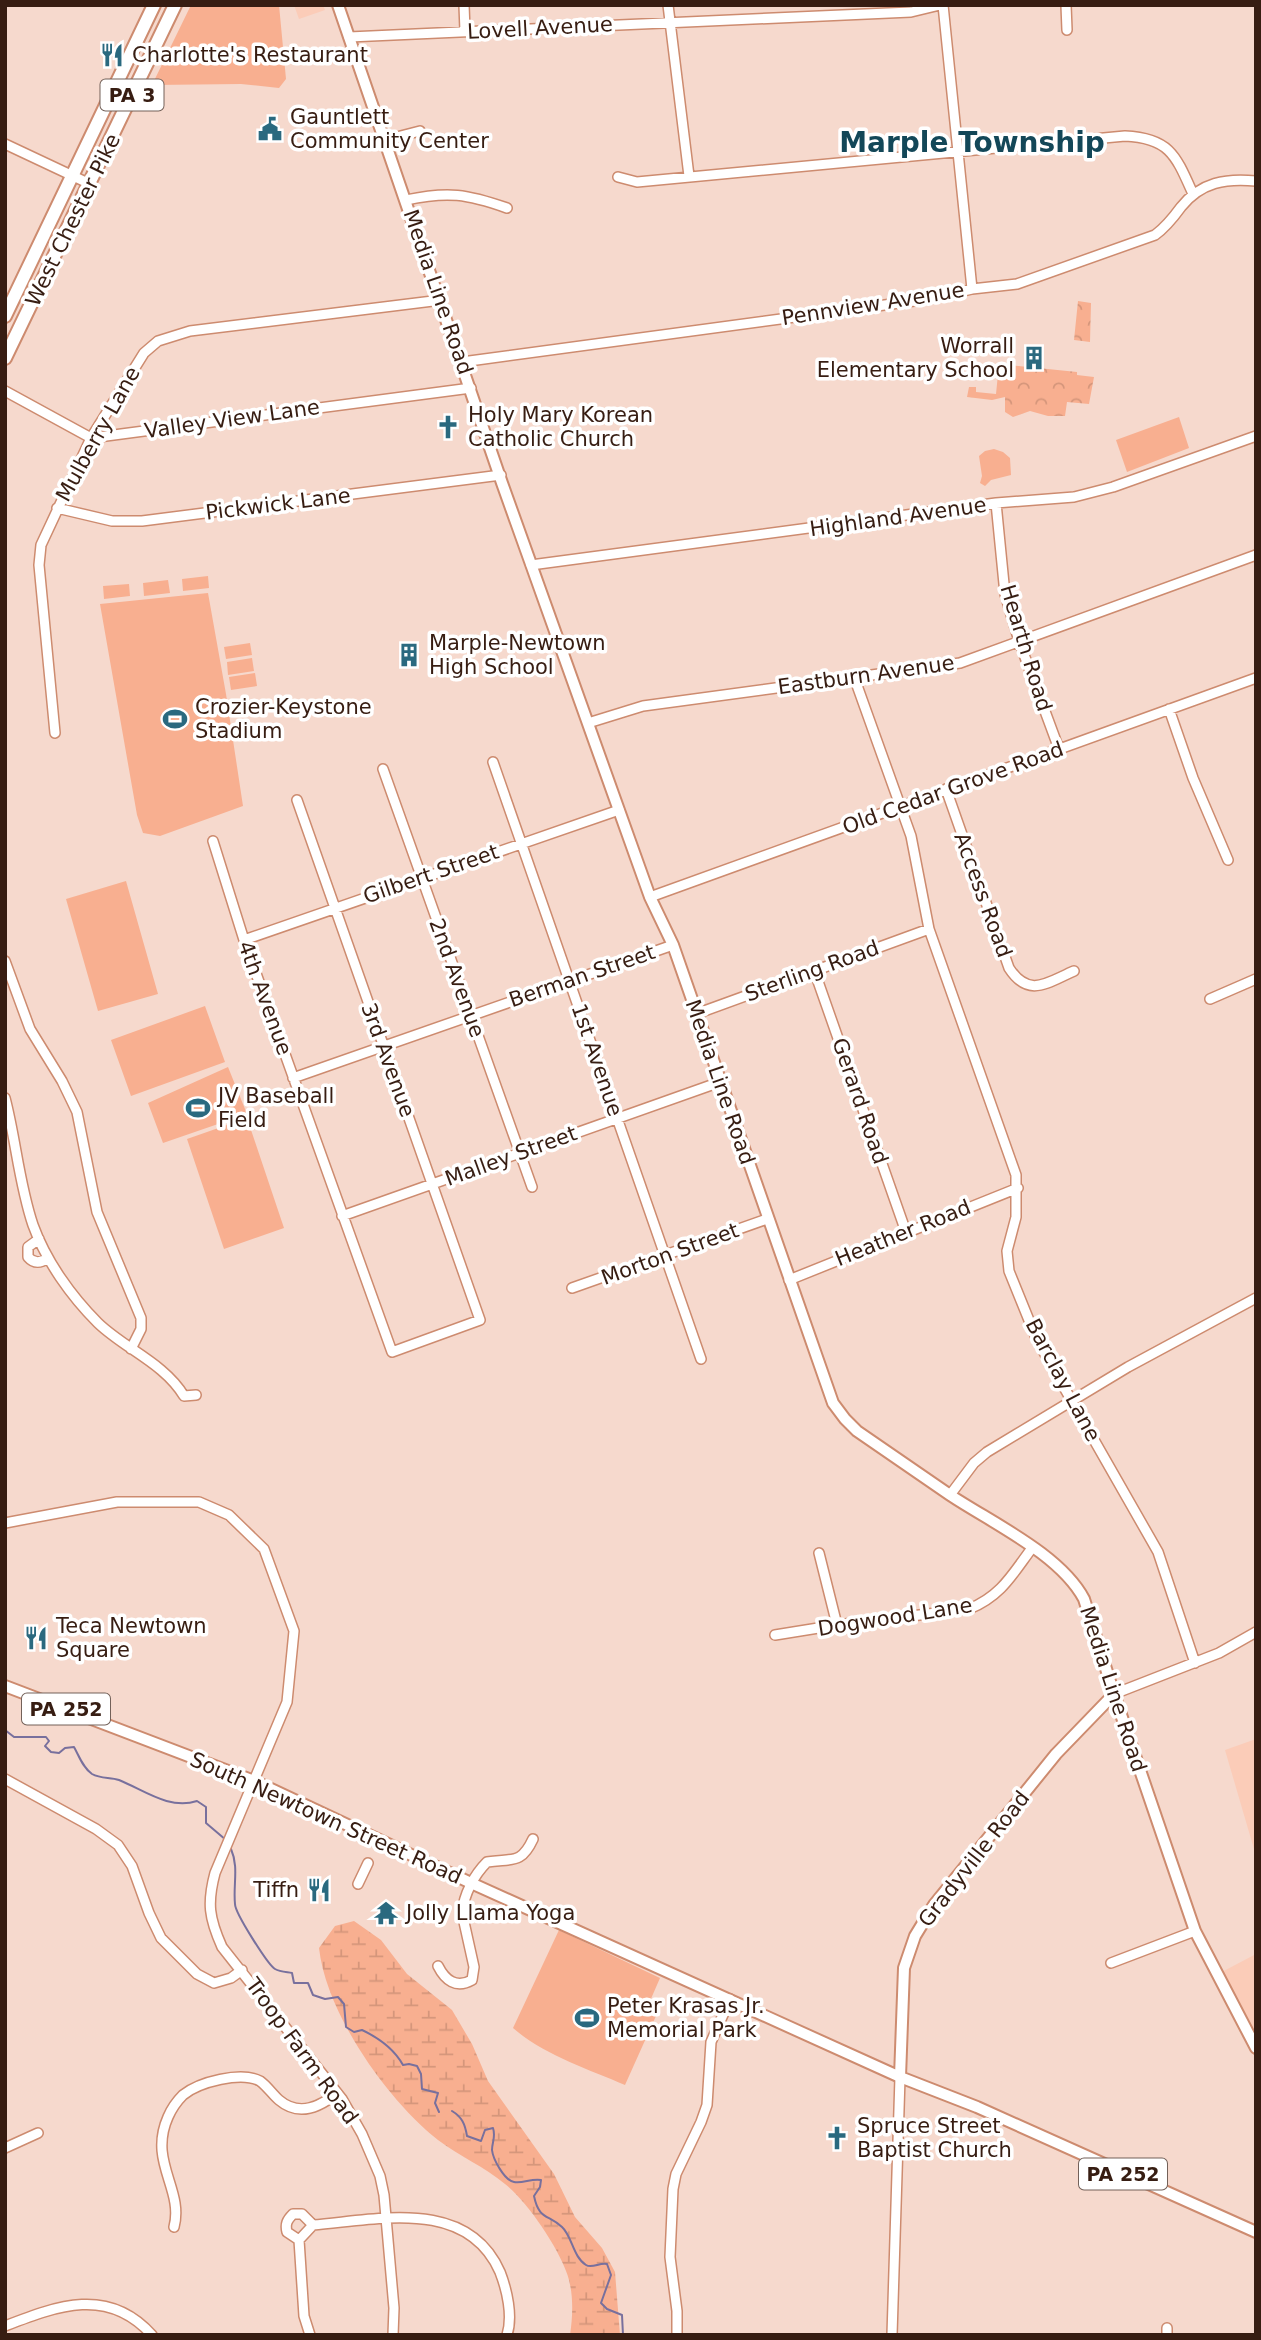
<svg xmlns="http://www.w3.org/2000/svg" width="1261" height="2340" viewBox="0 0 1261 2340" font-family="'DejaVu Sans',sans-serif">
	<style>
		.built { fill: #fbccb8 }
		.grass { fill: #f8af90 }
		.wetland { fill: url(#wetland-marsh) }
		.park { fill: url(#park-crowns) }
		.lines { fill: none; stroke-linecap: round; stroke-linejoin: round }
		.stream { stroke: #78709d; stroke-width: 2 }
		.minor-casing { stroke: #cd8b6f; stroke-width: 12 }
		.major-casing { stroke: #cd8b6f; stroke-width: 14 }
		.highway-casing { stroke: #cd8b6f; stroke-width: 16 }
		.minor { stroke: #fff; stroke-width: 9 }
		.major { stroke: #fff; stroke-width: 10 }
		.highway { stroke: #fff; stroke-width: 12 }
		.labels { text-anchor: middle; stroke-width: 7; stroke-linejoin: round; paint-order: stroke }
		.shield { fill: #fff; stroke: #736159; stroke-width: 2 }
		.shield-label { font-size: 19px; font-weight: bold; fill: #371d12 }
		.street-label { font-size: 21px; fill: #371d12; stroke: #fff }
		.poi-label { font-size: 21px; fill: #371d12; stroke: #fff; text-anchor: start }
		.district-label { font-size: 28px; font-weight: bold; fill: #134758; stroke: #fff }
	</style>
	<defs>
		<pattern id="wetland-marsh" width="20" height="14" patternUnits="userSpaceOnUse" patternTransform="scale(1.75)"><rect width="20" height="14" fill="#f8af90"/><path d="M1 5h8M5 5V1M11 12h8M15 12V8" fill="none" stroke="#d5967b"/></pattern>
		<pattern id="park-crowns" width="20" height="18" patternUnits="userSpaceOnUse" patternTransform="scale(1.75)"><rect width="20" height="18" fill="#f8af90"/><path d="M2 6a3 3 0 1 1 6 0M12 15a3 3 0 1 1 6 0" fill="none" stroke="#d5967b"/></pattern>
	</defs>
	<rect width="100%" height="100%" fill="#f6d9cd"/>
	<path class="built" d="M294,5H323L325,10L299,19Z
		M1256,1739V1856L1225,1750Z
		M1256,1954V2047L1218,1974Z"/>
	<path class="grass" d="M191,5H279L286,79L279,88L241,84L152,85Z
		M1179,417L1189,448L1127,472L1116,440Z
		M994,449L1003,452L1010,458L1011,475L991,480L985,486L980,483L982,476L979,456L985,451Z
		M208,576L209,588L183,591L182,579Z
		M168,580L170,593L144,596L143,583Z
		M129,584L130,596L104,599L103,586Z
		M208,593L226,694L243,806L160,836L143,833L137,815L100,604Z
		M250,643L252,655L226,659L224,647Z
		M252,658L254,671L228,675L227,662Z
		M255,673L257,686L231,690L229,677Z
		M126,881L158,994L98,1011L66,899Z
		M205,1006L225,1062L131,1096L111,1040Z
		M228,1067L247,1114L163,1143L148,1103Z
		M247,1118L284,1228L224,1249L187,1139Z
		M559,1930L660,1978L650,2001L660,2007L625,2085C588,2069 544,2055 513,2028Z"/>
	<path class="wetland" d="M354,1921L381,1940L407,1974L452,2010L472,2044L488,2081L554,2174L575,2217L602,2248L615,2272L620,2335H570C573,2315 574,2291 566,2271C557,2246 527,2201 505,2184C485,2167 459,2156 438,2140C387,2100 326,2013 319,1948L335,1926Z"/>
	<path class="park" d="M1078,301L1091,303L1090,342L1074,340Z
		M999,364L1077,372V375L1094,377L1089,404L1067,402L1065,416H1048L1030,411L1013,417L1005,412V397L992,400L967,397L969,387H976V392L996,394Z"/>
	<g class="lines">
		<path class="stream" d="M5,1730L14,1737H46L49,1741L45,1746L51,1752L59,1753L65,1748L74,1747C79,1756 83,1768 92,1774C101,1779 110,1777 119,1780C144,1790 169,1810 197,1801L206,1807V1823L226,1840
			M231,1849C239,1867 233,1885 235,1904C235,1913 268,1965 275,1969C280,1972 287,1972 292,1973L294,1983H308L313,1995L325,1999L338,1997L344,2004L346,2027L354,2032L362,2030C379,2038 394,2049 403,2065L409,2064L417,2066L421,2074L422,2089L438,2093L435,2103L439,2112
			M452,2111C462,2117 465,2124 467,2136L481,2141L485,2130L493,2128C496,2137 492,2142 492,2150C493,2159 504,2180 514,2182C522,2184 532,2178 541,2180L540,2187L534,2196C539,2220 548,2214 562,2227C572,2236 573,2257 586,2265C592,2269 600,2262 607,2264L611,2275L601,2303L607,2309L622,2315L623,2335"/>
		<g class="minor-casing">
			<path id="minor" d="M464,5L465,31
				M668,5L689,176
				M943,5L972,289
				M1066,5L1067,30
				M349,37L911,12L940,5
				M385,140L420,131
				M5,144L90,184
				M618,177L637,182L1125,136C1170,138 1176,156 1193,194
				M406,200C448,191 467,194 507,208
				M462,362L929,299L972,289L1017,284L1155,235C1166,227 1173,218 1181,207C1201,182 1226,178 1256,181
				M5,391L91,438L471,388
				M996,503L1005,594L1019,641L1059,749
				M57,508L112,521H142L501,475
				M531,565L996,503L1074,497L1113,487L1256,436
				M854,677L911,836L929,929L1016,1175V1217L1007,1251L1009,1271L1037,1340L1158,1552L1195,1663
				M1169,709L1193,778L1228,860
				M588,723L643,706L960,663L1256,555
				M55,733L39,565L41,545L91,438L144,353L158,341L190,331L441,300
				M493,762L701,1359
				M383,769L532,1187
				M946,789L1009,968C1029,999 1048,982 1074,971
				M213,841L244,940L392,1352L480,1320L297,800
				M650,897L1256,678
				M244,940L619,810
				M5,961L30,1029L62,1081L77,1112L97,1212L141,1318V1329L131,1349
				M814,970L906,1232
				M1210,999L1256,979
				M696,1014L929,929
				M293,1078L673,945
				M5,1098C16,1140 19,1184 33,1225C46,1261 71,1296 98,1323C125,1349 164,1363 184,1396L196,1395
				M342,1216L720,1082
				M39,1239L28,1247V1257C34,1264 41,1263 48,1258
				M789,1280L1018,1188
				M572,1288L767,1219
				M950,1495L974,1463L987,1452L1128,1367L1256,1298
				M5,1523L117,1502H199L229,1515L264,1549L294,1631L287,1702L215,1873C207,1903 209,1918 222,1947L342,2099L362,2134L380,2176L384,2195L394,2308L393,2335
				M819,1553L837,1625
				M775,1635L837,1625L969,1609C1001,1596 1012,1575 1032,1548
				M1114,1694L1219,1653L1256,1632
				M5,1779L96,1829L118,1845L132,1866L149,1913L161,1938L197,1974L214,1983L231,1978L242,1970
				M358,1884L368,1863
				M1111,1963L1195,1931
				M438,1966C445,1980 456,1989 472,1980L474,1967L462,1913C464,1894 474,1875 487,1862C512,1858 521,1865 533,1839
				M5,2148L38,2133
				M174,2227C184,2189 148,2162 168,2117C171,2110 177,2101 183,2095C199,2082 241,2071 260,2081C267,2086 273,2095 279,2100C299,2117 320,2107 337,2093
				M299,2240L287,2232C285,2224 287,2220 293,2214H302L313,2225
				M5,2326C57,2306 108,2286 152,2335
				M1167,2328V2335
				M310,2335L304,2316L299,2240L313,2225C377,2220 467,2197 500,2272C507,2290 513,2316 507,2335
				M677,2335V2311L670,2257L673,2189L676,2174L701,2122L707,2105L711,2042L730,1999
				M892,2335L900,2077"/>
		</g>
		<g class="major-casing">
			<path id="major" d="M338,5L502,483L650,897L673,945L833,1403L845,1419L857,1431C888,1452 919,1474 950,1495C992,1523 1060,1554 1084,1599L1114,1694L1195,1931L1256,2048
				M5,1686L254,1781L471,1883L900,2077L977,2107L1256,2232
				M900,2077L904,1968L915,1936L934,1905L1056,1754L1114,1694"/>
		</g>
		<g class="highway-casing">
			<path id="highway" d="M5,316L154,5
				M5,358L175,5"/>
		</g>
		<use href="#minor" class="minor"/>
		<use href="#major" class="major"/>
		<use href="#highway" class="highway"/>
	</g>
	<defs>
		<g id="restaurant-bare" transform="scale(1.89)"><path d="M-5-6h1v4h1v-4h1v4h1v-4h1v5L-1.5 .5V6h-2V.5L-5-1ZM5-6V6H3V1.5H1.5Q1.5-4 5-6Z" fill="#2a697f" stroke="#fff" stroke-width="2.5" paint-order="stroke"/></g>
		<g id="civic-bare" transform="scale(1.89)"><path d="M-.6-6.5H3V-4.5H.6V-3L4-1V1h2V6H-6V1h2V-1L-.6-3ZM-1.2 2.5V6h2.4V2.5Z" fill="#2a697f" stroke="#fff" stroke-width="2.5" paint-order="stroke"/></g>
		<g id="building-bare" transform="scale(1.89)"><path d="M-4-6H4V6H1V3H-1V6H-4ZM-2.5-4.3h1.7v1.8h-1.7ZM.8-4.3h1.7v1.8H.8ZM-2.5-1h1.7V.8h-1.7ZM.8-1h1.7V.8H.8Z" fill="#2a697f" stroke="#fff" stroke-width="2.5" paint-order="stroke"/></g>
		<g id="church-bare" transform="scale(1.89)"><path d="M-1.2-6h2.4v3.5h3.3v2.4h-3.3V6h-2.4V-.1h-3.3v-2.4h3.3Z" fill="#2a697f" stroke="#fff" stroke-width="2.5" paint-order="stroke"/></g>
		<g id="stadium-bare" transform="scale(1.89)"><path d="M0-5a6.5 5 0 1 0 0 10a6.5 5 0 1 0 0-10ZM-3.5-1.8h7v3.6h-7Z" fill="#2a697f" stroke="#fff" stroke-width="2.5" paint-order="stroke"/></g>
		<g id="temple-bare" transform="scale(1.89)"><path d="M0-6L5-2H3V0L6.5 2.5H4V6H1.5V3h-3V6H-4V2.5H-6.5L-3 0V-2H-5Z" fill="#2a697f" stroke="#fff" stroke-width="2.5" paint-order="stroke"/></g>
	</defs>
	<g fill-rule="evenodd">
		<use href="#restaurant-bare" x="112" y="55"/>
		<use href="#civic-bare" x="270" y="129"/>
		<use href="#building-bare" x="1034" y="358"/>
		<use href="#church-bare" x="448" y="427"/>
		<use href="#building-bare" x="409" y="655"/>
		<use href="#stadium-bare" x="175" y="719"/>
		<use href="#stadium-bare" x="198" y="1108"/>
		<use href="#restaurant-bare" x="36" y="1638"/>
		<use href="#restaurant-bare" x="319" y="1890"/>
		<use href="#temple-bare" x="386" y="1913"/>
		<use href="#stadium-bare" x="587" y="2018"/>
		<use href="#church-bare" x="837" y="2138"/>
	</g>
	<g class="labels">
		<g class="shield">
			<rect x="100.5" y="79.5" width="63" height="31" rx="5"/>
			<rect x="22" y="1693.5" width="88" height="31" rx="5"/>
			<rect x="1079" y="2158.5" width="88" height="31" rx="5"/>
		</g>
		<g class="shield-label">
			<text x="132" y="102">PA 3</text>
			<text x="66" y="1716">PA 252</text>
			<text x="1123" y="2181">PA 252</text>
		</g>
		<g class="street-label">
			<text transform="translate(540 28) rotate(-3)" y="7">Lovell Avenue</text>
			<text transform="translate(73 220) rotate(-64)" y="7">West Chester Pike</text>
			<text transform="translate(438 292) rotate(71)" y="7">Media Line Road</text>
			<text transform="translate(873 304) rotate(-9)" y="7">Pennview Avenue</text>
			<text transform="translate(232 419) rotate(-8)" y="7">Valley View Lane</text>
			<text transform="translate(98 434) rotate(-61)" y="7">Mulberry Lane</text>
			<text transform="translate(278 504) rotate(-7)" y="7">Pickwick Lane</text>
			<text transform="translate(898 517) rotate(-8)" y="7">Highland Avenue</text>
			<text transform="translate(1026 648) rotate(73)" y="7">Hearth Road</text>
			<text transform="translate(866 675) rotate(-8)" y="7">Eastburn Avenue</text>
			<text transform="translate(953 788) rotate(-20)" y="7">Old Cedar Grove Road</text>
			<text transform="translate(431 874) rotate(-19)" y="7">Gilbert Street</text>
			<text transform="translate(983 895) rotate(70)" y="7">Access Road</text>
			<text transform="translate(812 971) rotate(-20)" y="7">Sterling Road</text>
			<text transform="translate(582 976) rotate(-19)" y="7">Berman Street</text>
			<text transform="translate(457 978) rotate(70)" y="7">2nd Avenue</text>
			<text transform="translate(265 998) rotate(70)" y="7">4th Avenue</text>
			<text transform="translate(388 1060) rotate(70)" y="7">3rd Avenue</text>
			<text transform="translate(597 1060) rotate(71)" y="7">1st Avenue</text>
			<text transform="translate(720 1082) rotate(71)" y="7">Media Line Road</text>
			<text transform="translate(860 1101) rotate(71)" y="7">Gerard Road</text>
			<text transform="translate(511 1156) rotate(-20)" y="7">Malley Street</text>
			<text transform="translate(903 1233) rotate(-22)" y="7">Heather Road</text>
			<text transform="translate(670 1254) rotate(-20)" y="7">Morton Street</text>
			<text transform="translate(1063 1380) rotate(62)" y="7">Barclay Lane</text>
			<text transform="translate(895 1617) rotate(-9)" y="7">Dogwood Lane</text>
			<text transform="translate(1113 1689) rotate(72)" y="7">Media Line Road</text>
			<text transform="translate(326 1818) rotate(24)" y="7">South Newtown Street Road</text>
			<text transform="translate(974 1859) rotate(-52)" y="7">Gradyville Road</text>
			<text transform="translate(302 2051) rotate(54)" y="7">Troop Farm Road</text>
		</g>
		<g class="poi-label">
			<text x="132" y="62">Charlotte's Restaurant</text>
			<text x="290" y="124">Gauntlett<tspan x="290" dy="24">Community Center</tspan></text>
			<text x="1014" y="353" text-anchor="end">Worrall<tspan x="1014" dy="24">Elementary School</tspan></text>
			<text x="468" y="422">Holy Mary Korean<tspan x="468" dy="24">Catholic Church</tspan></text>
			<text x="429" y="650">Marple-Newtown<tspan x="429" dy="24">High School</tspan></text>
			<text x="195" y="714">Crozier-Keystone<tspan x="195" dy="24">Stadium</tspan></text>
			<text x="218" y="1103">JV Baseball<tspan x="218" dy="24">Field</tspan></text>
			<text x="56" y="1633">Teca Newtown<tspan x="56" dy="24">Square</tspan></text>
			<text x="299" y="1897" text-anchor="end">Tiffn</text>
			<text x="406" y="1920">Jolly Llama Yoga</text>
			<text x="607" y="2013">Peter Krasas Jr.<tspan x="607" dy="24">Memorial Park</tspan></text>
			<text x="857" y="2133">Spruce Street<tspan x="857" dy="24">Baptist Church</tspan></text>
		</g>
		<g class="district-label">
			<text x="972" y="152">Marple Township</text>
		</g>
	</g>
	<rect width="1261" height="2340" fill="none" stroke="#371d12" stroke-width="14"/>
</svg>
